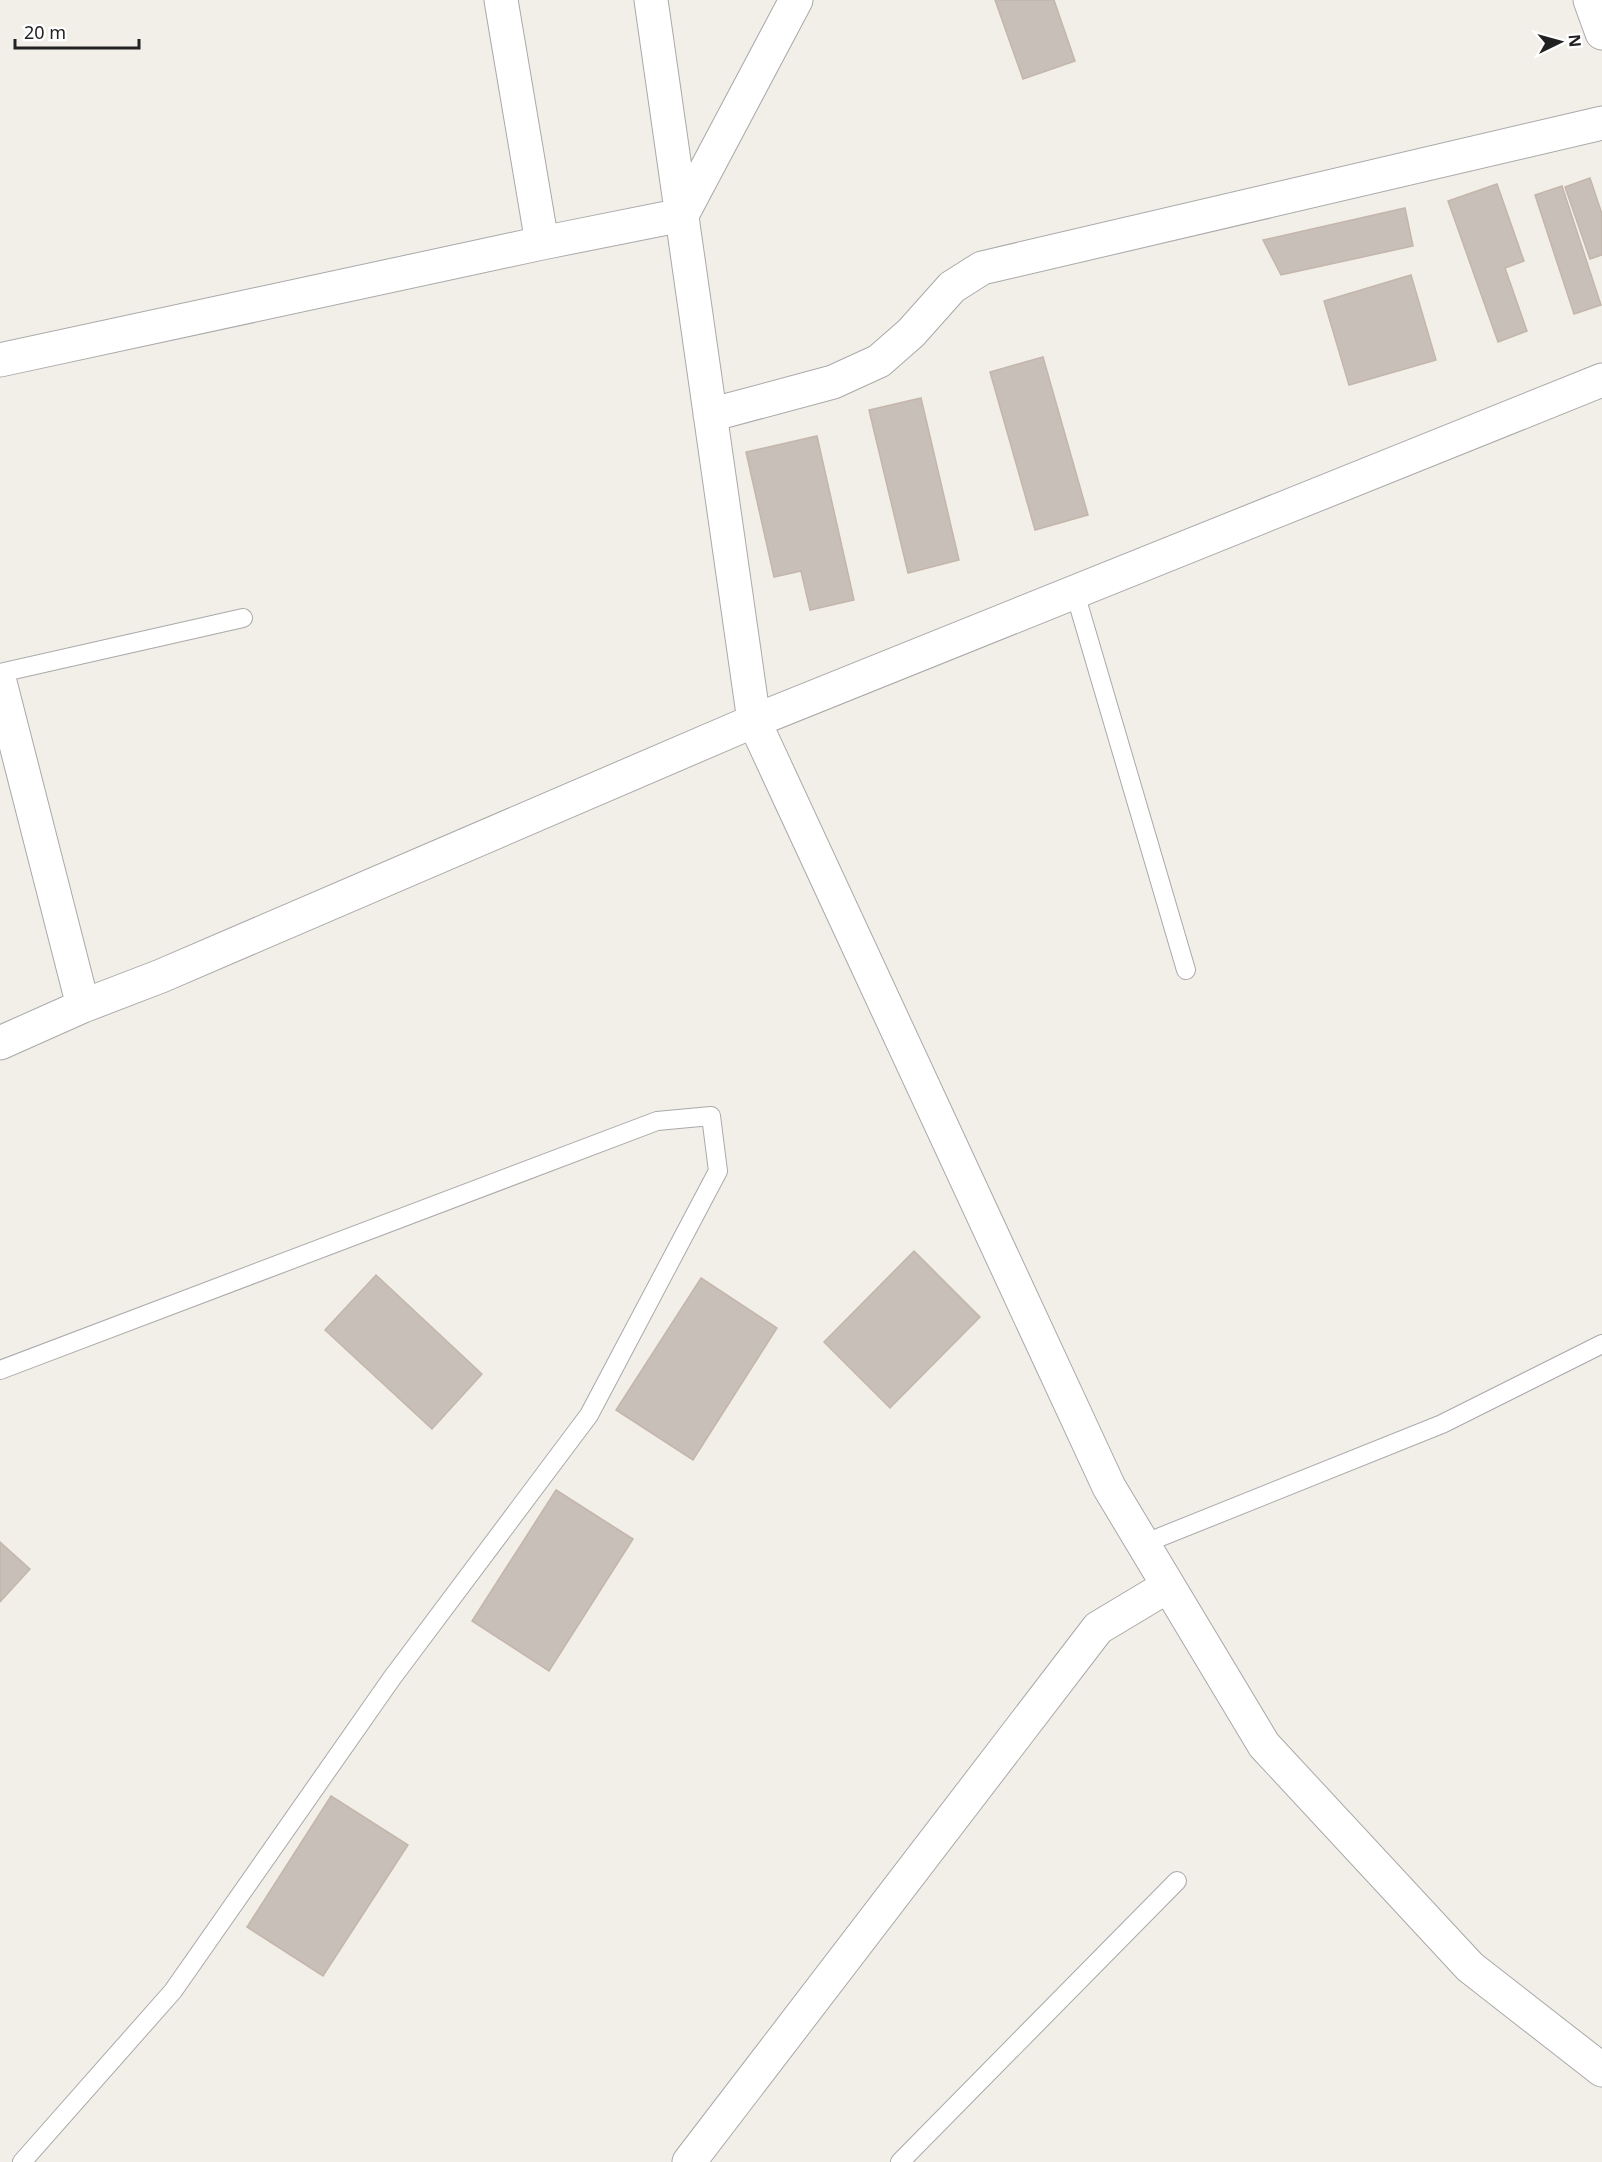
<svg xmlns="http://www.w3.org/2000/svg" width="1602" height="2162" viewBox="0 0 1602 2162" font-family="'Noto Sans',sans-serif">
	<style>
		.building { fill: #c7bfb8; stroke: #c4b6ab; stroke-width: 1.5 }
		.lines { fill: none; stroke-linecap: round; stroke-linejoin: round }
		.lane-casing { stroke: #a9a9a9; stroke-width: 20 }
		.street-casing { stroke: #a9a9a9; stroke-width: 35 }
		.lane { stroke: #fff; stroke-width: 18 }
		.street { stroke: #fff; stroke-width: 33 }
	</style>
	<rect width="100%" height="100%" fill="#f2efe9"/>
	<path class="building" d="M995,0H1054L1075,61L1023,79Z
		M1590,178L1602,214V255L1590,259L1565,187Z
		M1497,184L1524,261L1505,268L1527,331L1498,342L1448,201Z
		M1562,186L1601,305L1574,314L1535,195Z
		M1405,208L1413,246L1281,275L1263,240Z
		M1411,275L1436,360L1349,385L1324,301Z
		M1043,357L1088,515L1035,530L990,372Z
		M921,398L959,560L908,573L869,410Z
		M817,436L854,600L810,610L801,571L774,577L746,452Z
		M914,1251L980,1317L890,1408L824,1342Z
		M376,1275L482,1374L432,1429L325,1330Z
		M701,1278L777,1328L693,1460L616,1410Z
		M556,1490L633,1539L549,1671L472,1621Z
		M0,1542L30,1569L0,1602Z
		M331,1796L408,1845L323,1976L247,1927Z"/>
	<g class="lines">
		<g class="lane-casing">
			<path id="lane" d="M1075,593L1186,970
				M0,673L243,618
				M0,1370L657,1121L711,1116L718,1171L589,1415L392,1678L173,1991L22,2162
				M1143,1544L1442,1424L1602,1344
				M900,2162L1177,1881"/>
		</g>
		<g class="street-casing">
			<path id="street" d="M501,0L542,243
				M651,0L754,721L1109,1487L1264,1745L1470,1967L1602,2070
				M1590,0L1602,33
				M0,360L542,243L682,215L796,0
				M710,415L833,382L879,361L911,333L952,287L982,268L1602,123
				M0,682L83,1006
				M0,1043L83,1006L161,976L754,721L1602,380
				M689,2162L1098,1628L1168,1586"/>
		</g>
		<use href="#lane" class="lane"/>
		<use href="#street" class="street"/>
	</g>
	<g transform="translate(1560 42) rotate(85)" stroke="#ffffff" stroke-width="4.5" paint-order="stroke">
	<path d="M0-4.5L10 22L0 15L-10 22Z" fill="#222222"/>
	<text y="-9" font-size="16" font-weight="bold" text-anchor="middle" fill="#222222">N</text>
	</g>
	<path d="M15 39v9h124v-9" fill="none" stroke="#222222" stroke-width="3"/>
	<text x="24" y="39" font-size="18" fill="#222222" stroke="#ffffff" stroke-width="4.5" paint-order="stroke">20 m</text>
</svg>
